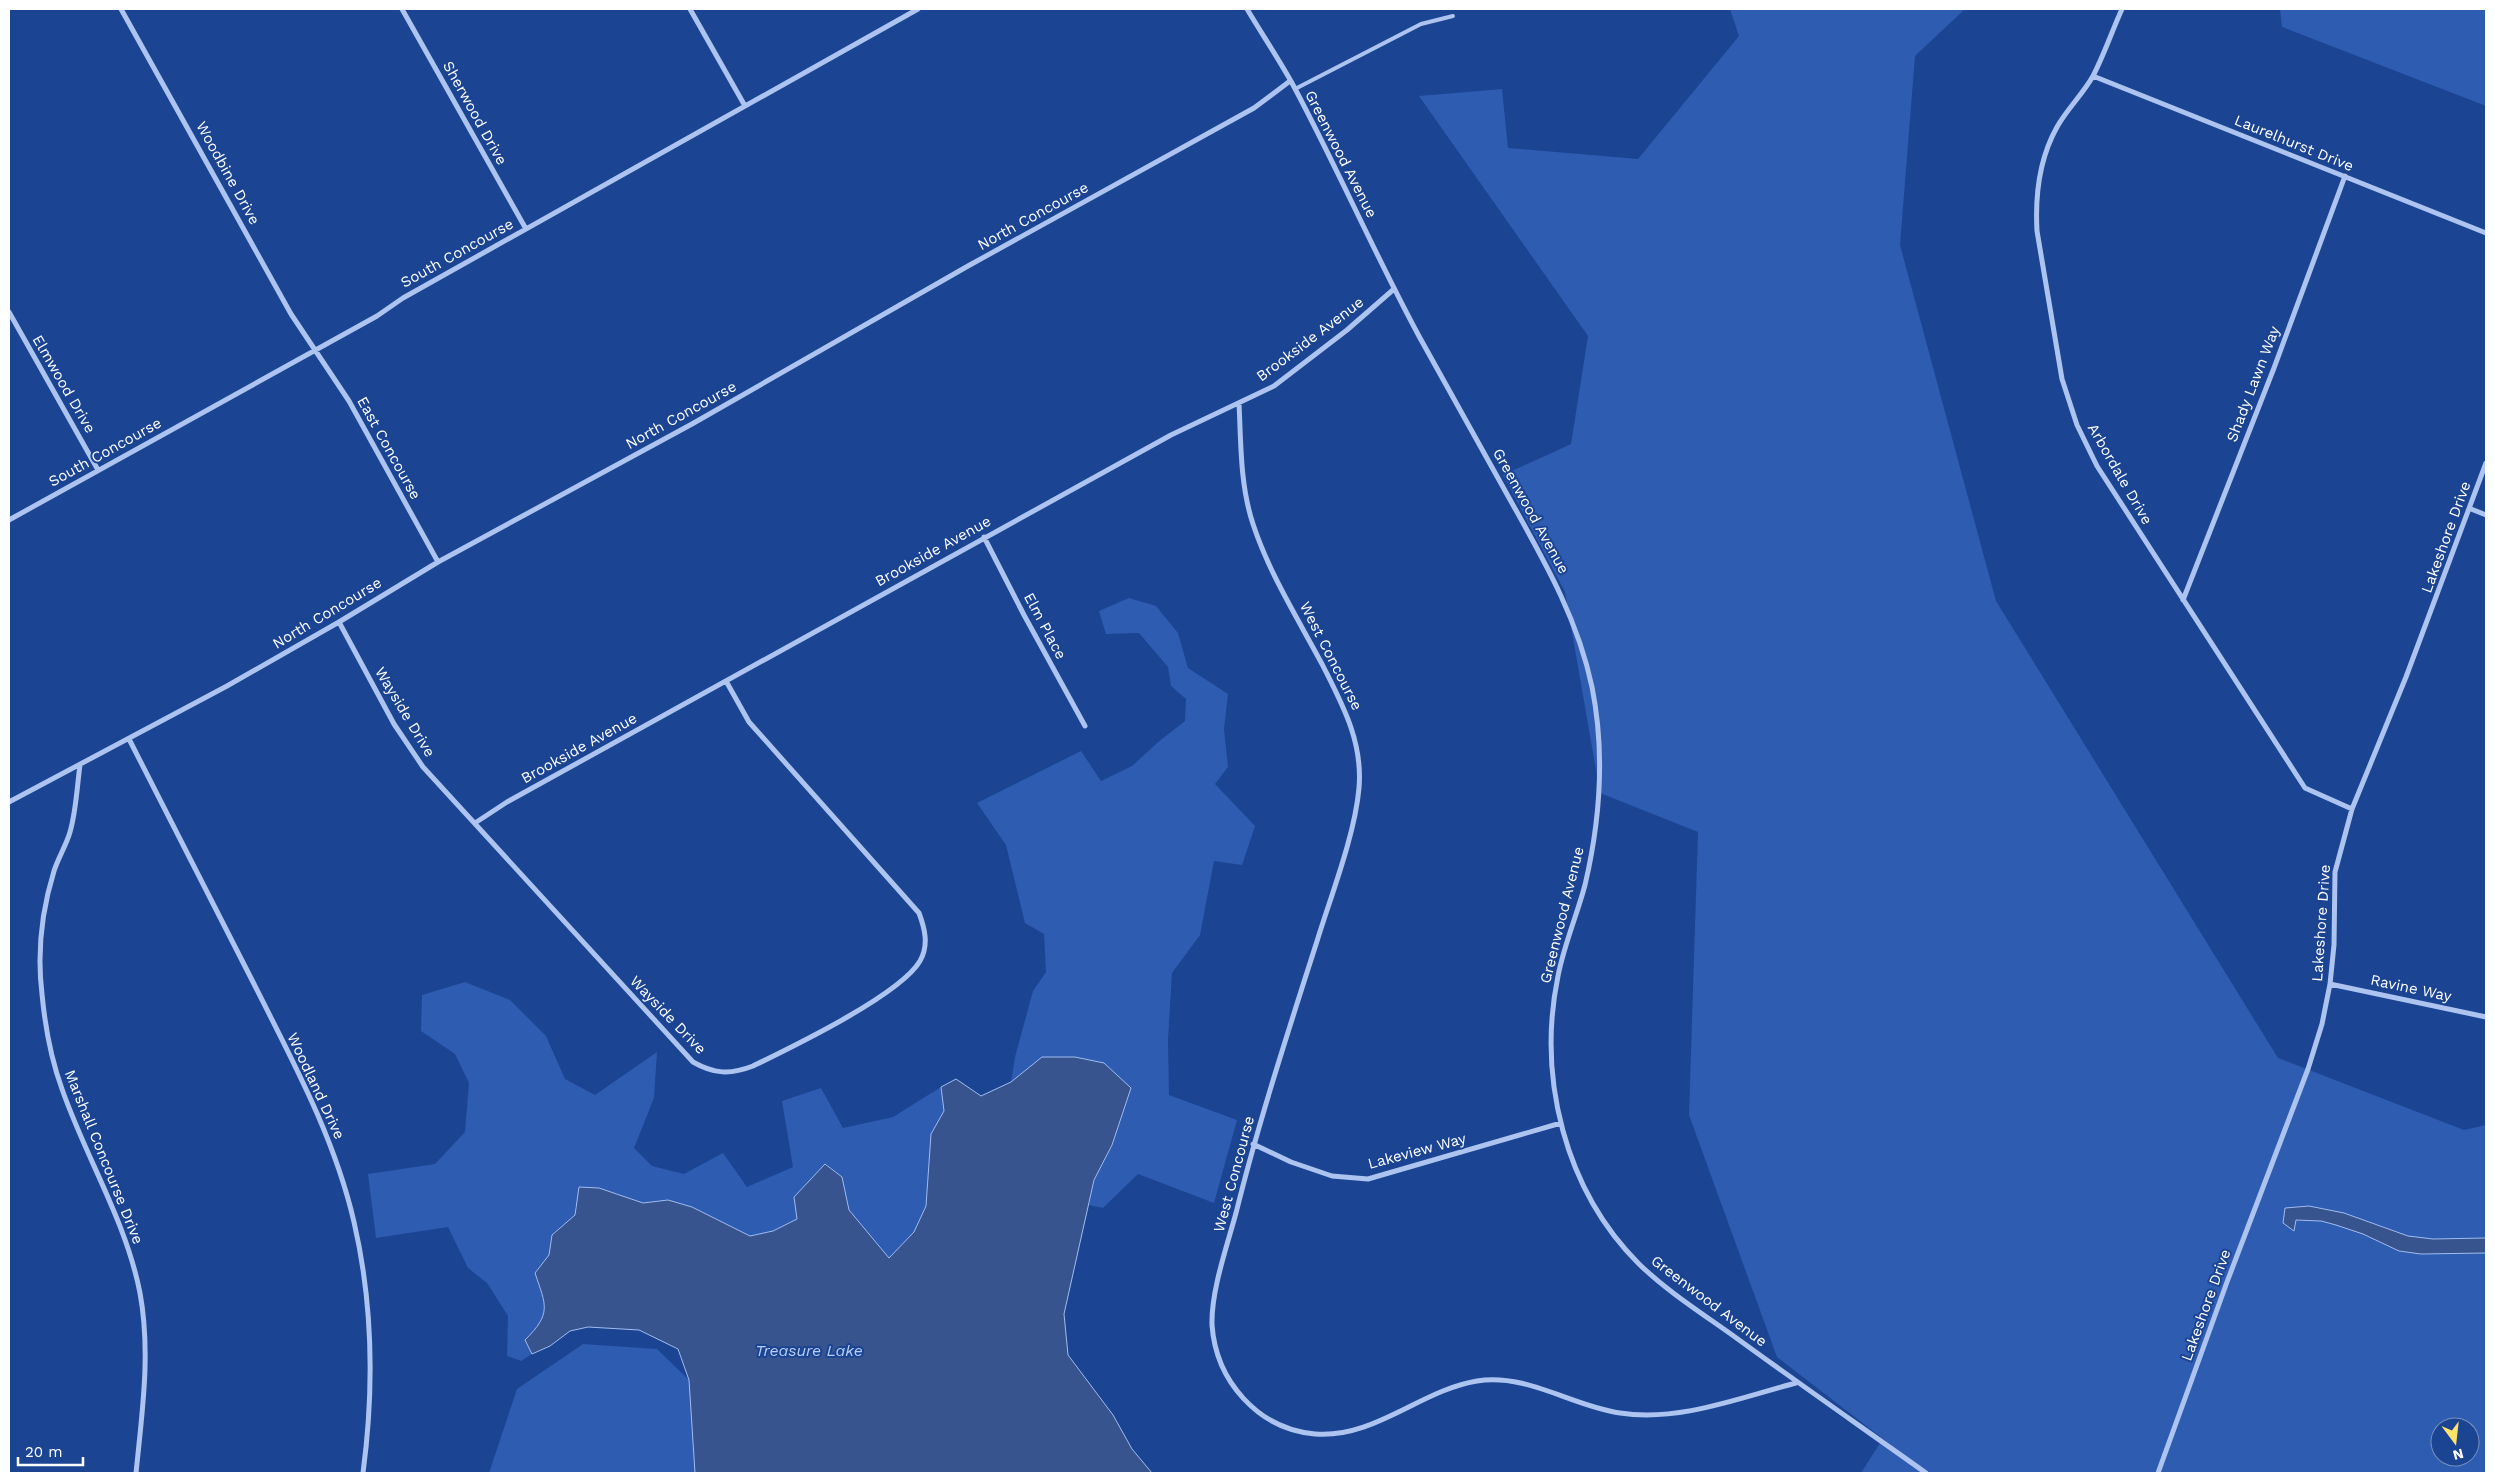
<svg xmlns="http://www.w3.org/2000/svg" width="2495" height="1482" viewBox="0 0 2495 1482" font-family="'Work Sans',sans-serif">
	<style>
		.green { fill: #2e5cb1; fill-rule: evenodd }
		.water { fill: #37548e; stroke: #a0bdf1 }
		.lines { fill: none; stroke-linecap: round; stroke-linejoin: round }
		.service { stroke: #acc4ef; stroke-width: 4 }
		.minor { stroke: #acc4ef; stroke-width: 5 }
		.labels { text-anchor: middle; stroke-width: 4; stroke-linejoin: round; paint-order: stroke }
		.street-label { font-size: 15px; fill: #fff; stroke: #1b4493 }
		.water-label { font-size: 16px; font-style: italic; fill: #b9cef6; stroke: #1b4493 }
	</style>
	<rect width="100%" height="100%" fill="#1b4493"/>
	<path class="green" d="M1730,9H1965L1915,56L1900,245L1996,601L2278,1058L2464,1130L2486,1125V1473H1861L1882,1440L1913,1462L1777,1357L1689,1115L1698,832L1600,793L1565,592L1503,475L1571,444L1588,336L1419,96L1502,89L1508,148L1638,159L1739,36ZM2440,1427H2470V1457H2440Z
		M2280,9H2486V106L2282,27Z
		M1129,598L1156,606L1178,633L1188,668L1228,694L1224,729L1228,767L1215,784L1255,826L1242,865L1214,861L1200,935L1172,973L1168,1040L1169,1095L1237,1120L1214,1203L1138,1174L1103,1208L1089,1205L1094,1180L1112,1145L1131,1088L1042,1057L1011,1082L1015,1057L1033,991L1046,972L1044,934L1025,923L1006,845L977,803L1081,751L1101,781L1132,766L1157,743L1185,721L1186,699L1171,686L1168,667L1139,633L1106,634L1099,611Z
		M465,982L510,1000L546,1036L565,1079L595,1095L657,1052L654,1098L634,1148L652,1166L684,1174L723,1153L747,1187L793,1167L782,1101L821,1088L843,1128L893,1117L941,1087L944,1111L931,1135L926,1206L914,1232L889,1258L849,1210L842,1177L826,1164L812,1180L797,1219L773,1231L750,1236L692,1207L668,1200L643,1203L623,1197L575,1206V1215L552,1235L549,1255L535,1273C546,1306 552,1313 526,1340L532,1354L521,1361L507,1356L508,1316L487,1283L468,1268L448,1227L376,1238L368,1174L435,1164L465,1132L469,1083L455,1054L421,1031L422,995Z
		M583,1344L657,1349L689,1380L695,1473H489L517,1389Z"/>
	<path class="water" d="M1042,1057H1075L1104,1063L1131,1088L1112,1145L1094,1180L1064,1314L1068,1355L1113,1415L1132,1449L1152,1473H695L689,1380L678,1349L639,1330L588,1327L570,1331L550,1346L532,1354L525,1340C552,1313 546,1306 535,1273L549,1255L552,1235L575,1215L579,1187L599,1188L643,1203L668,1200L692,1207L750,1236L773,1231L797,1219L794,1197L825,1164L842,1177L849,1210L889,1258L914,1232L926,1206L931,1134L944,1111L941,1087L956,1079L981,1096L1011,1082Z
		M2309,1206L2344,1213L2408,1236L2433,1239L2486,1238V1253L2421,1254L2399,1251L2363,1234L2336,1225L2321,1221L2296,1220L2294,1231L2283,1223L2285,1208Z"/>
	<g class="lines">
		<path class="service" d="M1295,89L1421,24L1453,16"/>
		<path class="minor" d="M121,9L291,314L349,401L438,562
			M402,9L526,229
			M690,9L745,106
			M1247,9C1262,34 1278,58 1292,83C1337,167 1375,255 1420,338C1451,394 1482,450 1513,505C1546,564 1578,620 1592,687C1605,752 1600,821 1585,885C1577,915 1564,945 1558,976C1537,1078 1565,1190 1639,1264C1668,1292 1703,1314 1735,1337C1798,1383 1863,1428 1926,1473
			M2122,9C2112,31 2104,55 2093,76C2083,94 2067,109 2057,127C2039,159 2035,195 2037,231L2062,379L2077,425L2097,466L2305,788L2352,809
			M2093,76L2486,233
			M9,312L98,470
			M1239,403C1241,443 1240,485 1253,524C1269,573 1298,619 1322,664C1342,704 1363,741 1359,788C1355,834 1332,893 1318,938C1289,1029 1259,1120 1236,1213C1227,1246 1211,1291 1212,1325C1216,1381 1258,1429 1315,1434C1374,1439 1421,1390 1477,1381C1527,1373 1572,1406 1620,1413C1679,1422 1739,1398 1796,1383
			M2471,509L2486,515
			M9,520L377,316L403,298L918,9
			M984,537L1024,615L1085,726
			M2183,600L2274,368L2345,176
			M339,622L394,724L423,767L693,1062C714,1074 730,1075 753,1066C792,1047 900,995 920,961C929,945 925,929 919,913L749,722L726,681
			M129,739C170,820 211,901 253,982C292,1060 334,1136 354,1222C373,1304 374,1390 363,1473
			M80,765C77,787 76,812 70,832C66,846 58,858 54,871C42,910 37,953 42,994C45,1026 51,1059 62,1089C86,1158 126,1221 140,1293C151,1353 142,1413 136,1473
			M9,802L227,686L339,622L438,562L692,424L968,266L1254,108L1290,81
			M475,823L507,802L1171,435L1274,386L1347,330L1394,289
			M2330,984L2486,1017
			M1253,1144L1291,1162L1332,1176L1368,1179L1561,1123
			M2158,1473L2227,1282L2308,1069L2322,1024L2330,984L2334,945L2335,872L2352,809L2406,677L2486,463"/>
	</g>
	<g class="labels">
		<g class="street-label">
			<text transform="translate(475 113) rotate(61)" y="5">Sherwood Drive</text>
			<text transform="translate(2294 143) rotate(22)" y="5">Laurelhurst Drive</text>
			<text transform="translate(1341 154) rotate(63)" y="5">Greenwood Avenue</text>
			<text transform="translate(228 173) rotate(61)" y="5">Woodbine Drive</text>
			<text transform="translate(1033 216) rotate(-29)" y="5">North Concourse</text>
			<text transform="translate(457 253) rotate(-29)" y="5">South Concourse</text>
			<text transform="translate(1310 339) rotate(-37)" y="5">Brookside Avenue</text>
			<text transform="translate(64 384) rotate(60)" y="5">Elmwood Drive</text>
			<text transform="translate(2253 384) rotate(-69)" y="5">Shady Lawn Way</text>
			<text transform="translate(681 415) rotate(-29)" y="5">North Concourse</text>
			<text transform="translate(389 448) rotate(61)" y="5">East Concourse</text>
			<text transform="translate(105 452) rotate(-29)" y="5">South Concourse</text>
			<text transform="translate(2120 474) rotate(60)" y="5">Arbordale Drive</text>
			<text transform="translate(1531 511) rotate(61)" y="5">Greenwood Avenue</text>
			<text transform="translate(2446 537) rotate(-70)" y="5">Lakeshore Drive</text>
			<text transform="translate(933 551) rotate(-29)" y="5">Brookside Avenue</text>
			<text transform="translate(327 613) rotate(-31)" y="5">North Concourse</text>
			<text transform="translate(1045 626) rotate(62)" y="5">Elm Place</text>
			<text transform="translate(1331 656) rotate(63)" y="5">West Concourse</text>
			<text transform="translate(405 712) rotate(59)" y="5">Wayside Drive</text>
			<text transform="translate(579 748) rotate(-29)" y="5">Brookside Avenue</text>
			<text transform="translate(1562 915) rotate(-76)" y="5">Greenwood Avenue</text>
			<text transform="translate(2321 923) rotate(-86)" y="5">Lakeshore Drive</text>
			<text transform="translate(2411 988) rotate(12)" y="5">Ravine Way</text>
			<text transform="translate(668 1015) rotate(46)" y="5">Wayside Drive</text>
			<text transform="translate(316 1086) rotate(65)" y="5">Woodland Drive</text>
			<text transform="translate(1417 1151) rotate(-15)" y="5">Lakeview Way</text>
			<text transform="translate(104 1157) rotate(68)" y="5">Marshall Concourse Drive</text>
			<text transform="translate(1234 1174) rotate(-75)" y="5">West Concourse</text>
			<text transform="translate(1709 1301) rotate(37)" y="5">Greenwood Avenue</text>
			<text transform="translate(2206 1305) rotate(-70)" y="5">Lakeshore Drive</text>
		</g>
		<g class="water-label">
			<text x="809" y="1356">Treasure Lake</text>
		</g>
	</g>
	<rect width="2495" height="1482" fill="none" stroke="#ffffff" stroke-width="20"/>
	<g transform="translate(2455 1442) rotate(165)"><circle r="24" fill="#1b4493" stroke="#768fbe"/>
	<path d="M0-4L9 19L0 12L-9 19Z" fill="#ffe36a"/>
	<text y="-8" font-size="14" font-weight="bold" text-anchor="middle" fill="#ffffff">N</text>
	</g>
	<path d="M18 1457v8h65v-8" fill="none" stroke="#ffffff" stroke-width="2.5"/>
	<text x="25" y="1457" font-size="15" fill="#ffffff" stroke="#1b4493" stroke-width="4" paint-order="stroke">20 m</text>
</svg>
